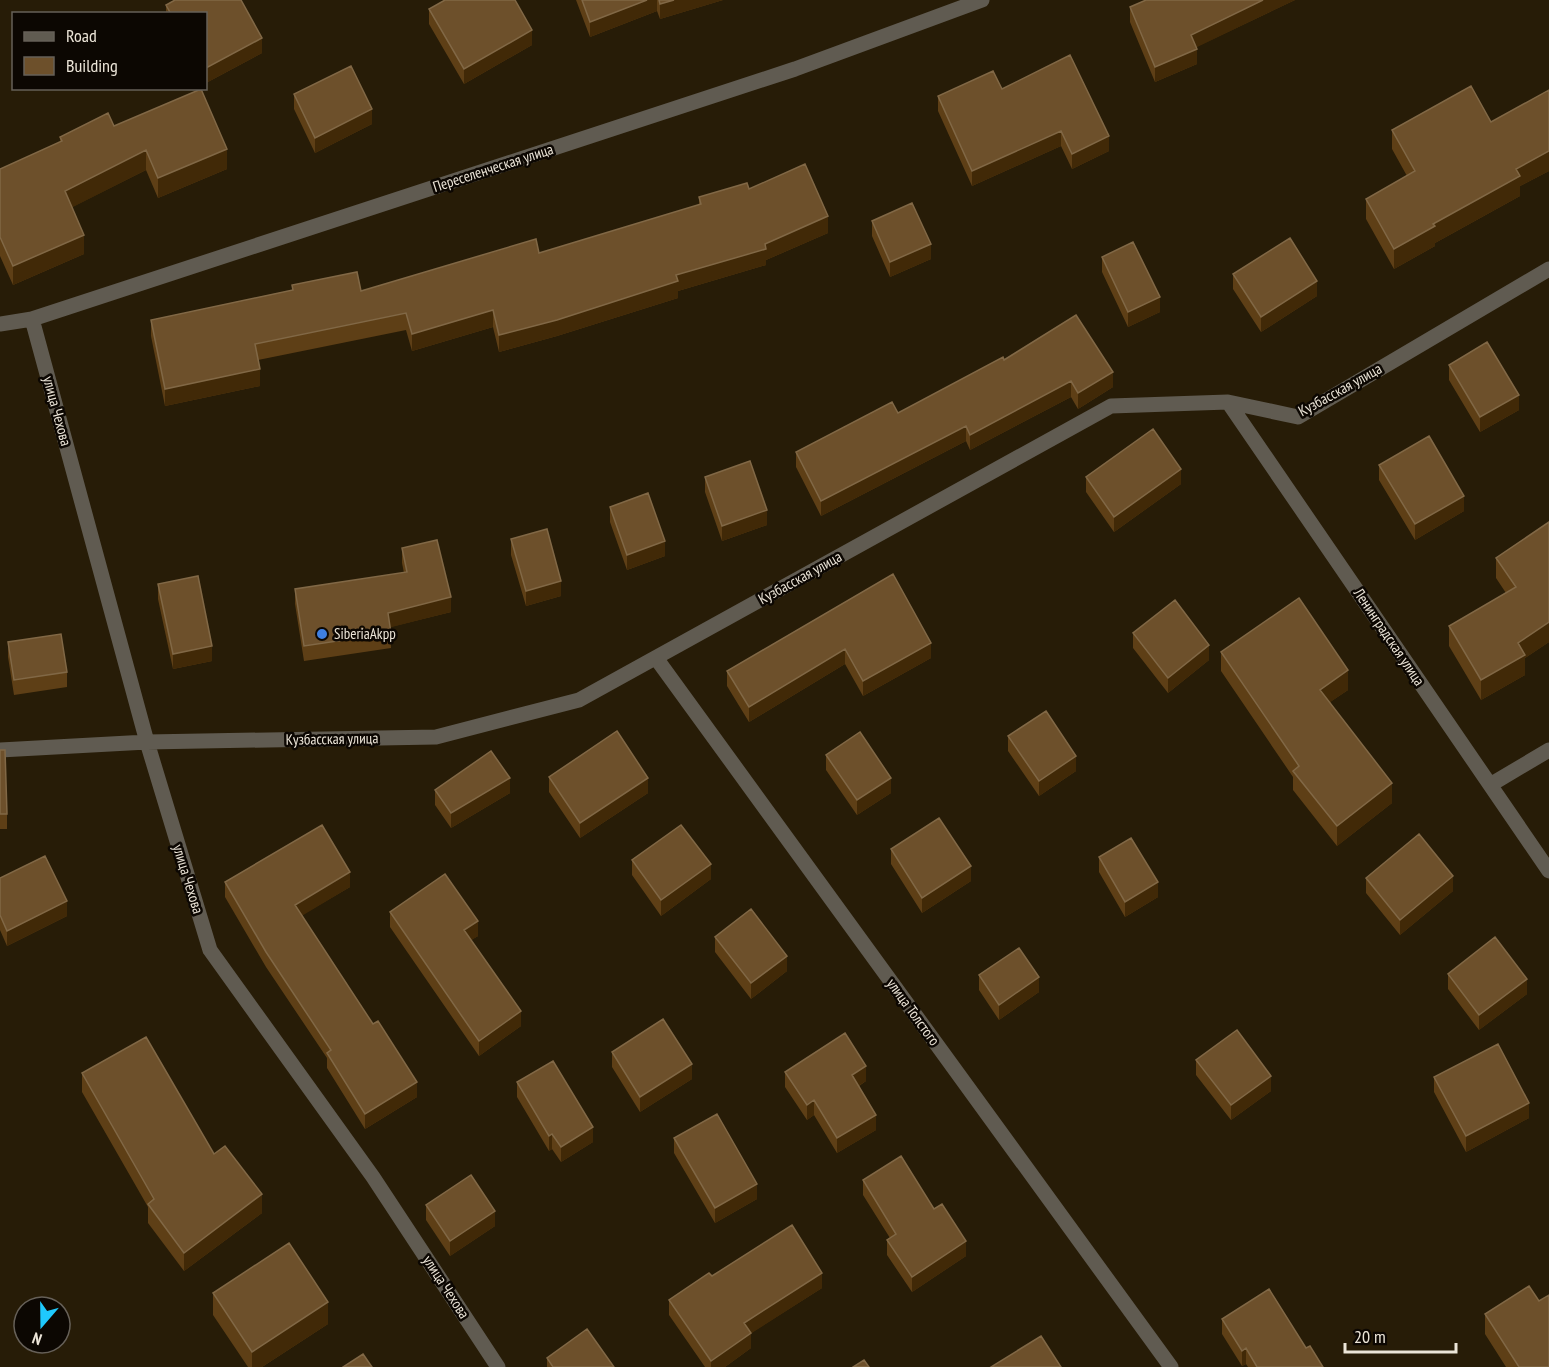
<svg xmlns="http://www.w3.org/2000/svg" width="1549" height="1367" viewBox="0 0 1549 1367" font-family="'PT Sans Narrow',sans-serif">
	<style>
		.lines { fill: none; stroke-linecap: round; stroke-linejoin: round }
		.minor { stroke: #605b51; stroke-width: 15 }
		.wall { fill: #5e3f16 }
		.shaded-wall { fill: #412907 }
		.building { fill: #6d502b; stroke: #816846; stroke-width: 1.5 }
		.shop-dot { fill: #3f7fe0; stroke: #0c0702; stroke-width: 2 }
		.labels { text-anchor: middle; stroke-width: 5; stroke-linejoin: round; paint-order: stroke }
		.street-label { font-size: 15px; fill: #ece5d8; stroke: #0c0702 }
		.poi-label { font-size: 15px; fill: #ece5d8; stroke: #0c0702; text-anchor: start }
	</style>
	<rect width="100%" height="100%" fill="#271c07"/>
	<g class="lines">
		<path class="minor" d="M32,319L147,742L210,950L373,1177L498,1367
			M0,324L32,319L795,69L982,0
			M1228,402L1549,871
			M656,658L1171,1367
			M0,750L147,742L436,737L579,700L1111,406L1228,402L1298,417L1549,269
			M1490,785L1549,750"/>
	</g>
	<path class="wall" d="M175,0H241L262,38V53L206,83V14H166V5Z
		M576,0H723L660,19L657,11L590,37Z
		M1146,0H1295L1196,47L1197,64L1155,82L1130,22V7Z
		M429,9L532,45L464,84L429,24Z
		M1002,89L1109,151L1072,169L1061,146L972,186L938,111V96Z
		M1549,90V171L1520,186V196L1435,243V246L1394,269L1366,219V199L1407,176L1392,149V130L1491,122Z
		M294,94L372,124L315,153L294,109Z
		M114,126L227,169L158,198L146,170L72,207L84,254L13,285L0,256V169L60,142V137Z
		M749,189L828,233L766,260V265L678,291V298L557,336L499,352L493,327L412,351L406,330L258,360L260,386L165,406L151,336V320L292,290V285L361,291L539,253L699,205V197Z
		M872,221L931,259L890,277L872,236Z
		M1102,257L1160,312L1128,327L1102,272Z
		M1233,274L1317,296L1261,332L1233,289Z
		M1004,360L1113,387L1078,409L1071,397L970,450L966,441L821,516L796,467V452L898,413Z
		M1449,365L1519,410L1480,432L1449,380Z
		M1379,465L1464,511L1415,540L1379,480Z
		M705,477L767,525L722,541L705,492Z
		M1086,477L1181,484L1114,532L1086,492Z
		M610,507L665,556L627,570L610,522Z
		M1549,522V642L1525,658V675L1481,700L1449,646V626L1506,593L1496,578V558Z
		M511,539L561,596L526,606L511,555Z
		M402,548L451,612L390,627L391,648L304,661L295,604V589L404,573L402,563Z
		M893,574L931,658L863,696L845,664L749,722L727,686V671Z
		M158,584L212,661L173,669L158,599Z
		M1133,633L1209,660L1168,693L1133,648Z
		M8,642L67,672V687L14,695L8,657Z
		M1221,652L1348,690L1330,702L1392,803L1337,846L1293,790V777L1221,671Z
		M1008,736L1076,771L1039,796L1008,751Z
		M0,750L7,814V829H0Z
		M826,755L891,793L857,815L826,770Z
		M549,777L648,793L580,838L549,792Z
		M435,790L510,793L451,828L435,805Z
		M891,849L971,881L922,913L891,864Z
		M1099,857L1158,897L1125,917L1099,872Z
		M632,860L711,879L661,916L632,875Z
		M0,878L67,916L7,946L0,930Z
		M1366,878L1453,891L1400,935L1366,893Z
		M225,882L350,887L302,915L417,1097L365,1129L327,1068V1058L266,967L225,897Z
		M390,912L478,936L471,940L521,1026L479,1056L390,927Z
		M715,937L787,971L751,999L715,952Z
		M1448,974L1527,994L1479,1030L1448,989Z
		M979,975L1039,992L999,1020L979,990Z
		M612,1052L692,1079L640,1112L612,1067Z
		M1196,1060L1271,1091L1231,1120L1196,1075Z
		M785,1072L866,1081L859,1086L876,1130L837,1153L814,1115L807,1120L785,1087Z
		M82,1073L214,1154L262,1213L184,1271L148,1223V1207L82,1092Z
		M1434,1077L1529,1118L1466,1152L1434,1092Z
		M517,1082L593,1142L561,1162L552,1149L549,1151L517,1097Z
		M674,1138L757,1199L715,1223L674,1153Z
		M863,1180L934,1209L966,1256L912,1292L887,1255V1240L890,1238L863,1195Z
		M426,1205L495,1226L450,1256L426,1220Z
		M712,1276L822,1288L751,1333V1348L725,1367H705L669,1315V1300Z
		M213,1293L328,1324L262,1367H248L213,1315Z
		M1539,1301L1549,1367H1506L1485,1334V1314Z
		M1222,1319L1306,1348L1323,1367H1248L1246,1364L1242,1366L1222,1334Z
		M547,1358L614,1367H547Z"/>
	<path class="shaded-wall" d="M647,0H657V11L590,37V22Z
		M674,0H723L660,19V4Z
		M1263,0H1295L1191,50V35Z
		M532,30V45L464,84V69Z
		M262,38V53L206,83V68Z
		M1197,49V64L1155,82V67Z
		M372,109V124L315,153V138Z
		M1061,131V146L972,186V171Z
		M1109,136V151L1072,169V154Z
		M227,149V169L158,198V178Z
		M146,150V170L65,211V191Z
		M1549,151V171L1520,186V196L1435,243V246L1394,269V249L1516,169Z
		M828,216V233L766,260V265L678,291V298L557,336L499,352V335L765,244Z
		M84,235V254L13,285V266Z
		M931,244V259L890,277V262Z
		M1317,281V296L1261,332V317Z
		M1160,297V312L1128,327V312Z
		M493,310V327L412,351V334Z
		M260,369V386L165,406V389Z
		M1113,372V387L1078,409V393Z
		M1071,381V397L970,450V435Z
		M1519,395V410L1480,432V417Z
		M966,426V441L821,516V501Z
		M1181,469V484L1114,532V517Z
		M1464,496V511L1415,540V524Z
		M767,510V525L722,541V526Z
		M665,541V556L627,570V555Z
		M561,581V596L526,606V591Z
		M451,597V612L388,628V613Z
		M1549,622V642L1525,658V675L1481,700V680L1518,643Z
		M931,643V658L863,696V681Z
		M1209,645V660L1168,693V678Z
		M212,646V661L173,669V654Z
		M845,649V664L749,722V707Z
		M1348,670V690L1320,709V690Z
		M1076,756V771L1039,796V781Z
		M510,778V793L451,828V813Z
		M648,778V793L580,838V823Z
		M891,778V793L857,815V800Z
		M1392,783V803L1337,846V826Z
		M711,864V879L661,916V900Z
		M971,866V881L922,913V898Z
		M350,872V887L295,920V905Z
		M1453,876V891L1400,935V920Z
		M1158,882V897L1125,917V902Z
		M67,901V916L7,946V931Z
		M478,921V936L464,945V930Z
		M787,956V971L751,999V983Z
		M1039,977V992L999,1020V1005Z
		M1527,979V994L1479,1030V1015Z
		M521,1011V1026L479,1056V1041Z
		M692,1064V1079L640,1112V1097Z
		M866,1066V1081L852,1090V1075Z
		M1271,1076V1091L1231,1120V1105Z
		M417,1082V1097L365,1129V1114Z
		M814,1100V1115L807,1120V1105Z
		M1529,1103V1118L1466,1152V1136Z
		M876,1115V1130L837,1153V1138Z
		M593,1127V1142L561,1162V1147Z
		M552,1134V1149L549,1151V1136Z
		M757,1184V1199L715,1223V1208Z
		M262,1194V1213L184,1271V1253Z
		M495,1211V1226L450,1256V1241Z
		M966,1241V1256L912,1292V1277Z
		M822,1273V1288L744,1338V1323Z
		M328,1302V1324L262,1367H252V1352Z
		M751,1333V1348L725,1367H711V1361Z
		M1246,1348V1364L1242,1366V1351Z"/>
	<path class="building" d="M175,0H241L262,38L206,68V14H171L166,5Z
		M445,0H515L532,30L464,69L429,9Z
		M582,0H647L590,22Z
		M659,0H674L660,4Z
		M1146,0H1263L1191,35L1197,49L1155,67L1130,7Z
		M1070,55L1109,136L1072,154L1061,131L972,171L938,96L993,71L1002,89Z
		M351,66L372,109L315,138L294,94Z
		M1471,86L1491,122L1549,90V151L1516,169L1520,176L1433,224L1435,226L1394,249L1366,199L1415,171L1392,130Z
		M201,89L227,149L158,178L146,150L65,191L84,235L13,266L0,237V169L62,141L60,137L108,113L114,126Z
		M805,164L828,216L765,244L766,249L676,275L678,281L557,320L499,335L493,310L412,334L406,313L255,344L260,369L165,389L151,320L293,290L292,285L357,272L361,291L536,239L539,253L701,204L699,197L747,183L749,189Z
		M912,203L931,244L890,262L872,221Z
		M1290,238L1317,281L1261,317L1233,274Z
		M1133,242L1160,297L1128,312L1102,257Z
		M1076,315L1113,372L1078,393L1071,381L970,435L966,426L821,501L796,452L892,402L898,413L1003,357L1004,360Z
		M1487,342L1519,395L1480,417L1449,365Z
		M1153,429L1181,469L1114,517L1086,477Z
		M1429,436L1464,496L1415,524L1379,465Z
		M750,461L767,510L722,526L705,477Z
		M648,493L665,541L627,555L610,507Z
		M1549,522V622L1518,643L1525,655L1481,680L1449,626L1516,587L1496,558Z
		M547,529L561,581L526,591L511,539Z
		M437,540L451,597L388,613L391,633L304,646L295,589L407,572L402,548Z
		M893,574L931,643L863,681L845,649L749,707L727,671Z
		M198,576L212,646L173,654L158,584Z
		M1299,598L1348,670L1320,690L1392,783L1337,826L1293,771L1299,766L1221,652Z
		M1175,600L1209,645L1168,678L1133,633Z
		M61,634L67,672L14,680L8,642Z
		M1046,711L1076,756L1039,781L1008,736Z
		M617,731L648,778L580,823L549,777Z
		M860,732L891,778L857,800L826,755Z
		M0,750H5L7,814H0Z
		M491,751L510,778L451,813L435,790Z
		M939,818L971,866L922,898L891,849Z
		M322,825L350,872L295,905L373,1024L378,1021L417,1082L365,1114L327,1053L331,1050L266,952L225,882Z
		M681,825L711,864L661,900L632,860Z
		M1419,834L1453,876L1400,920L1366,878Z
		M1131,838L1158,882L1125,902L1099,857Z
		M45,856L67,901L7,931L0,915V878Z
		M445,874L478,921L464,930L521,1011L479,1041L390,912Z
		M751,909L787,956L751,983L715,937Z
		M1495,937L1527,979L1479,1015L1448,974Z
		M1019,948L1039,977L999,1005L979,975Z
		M663,1019L692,1064L640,1097L612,1052Z
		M1237,1030L1271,1076L1231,1105L1196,1060Z
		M845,1033L866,1066L852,1075L876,1115L837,1138L814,1100L807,1105L785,1072Z
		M146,1037L214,1154L225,1146L262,1194L184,1253L148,1204L154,1199L82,1073Z
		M1498,1044L1529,1103L1466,1136L1434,1077Z
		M553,1061L593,1127L561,1147L552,1134L549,1136L517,1082Z
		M717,1114L757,1184L715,1208L674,1138Z
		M901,1156L934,1209L942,1204L966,1241L912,1277L887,1240L896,1234L863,1180Z
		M471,1175L495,1211L450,1241L426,1205Z
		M792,1225L822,1273L744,1323L751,1333L711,1361L669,1300L709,1273L712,1276Z
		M289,1243L328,1302L252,1352L213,1293Z
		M1529,1286L1539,1301L1549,1295V1367H1519L1485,1314Z
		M1269,1289L1306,1348L1310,1346L1323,1367H1257L1246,1348L1242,1351L1222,1319Z
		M587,1329L614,1367H553L547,1358Z
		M1041,1336L1061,1367H991Z
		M363,1354L372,1367H343Z
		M864,1360L869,1367H853Z"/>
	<circle class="shop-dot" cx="322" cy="634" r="6"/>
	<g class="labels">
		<g class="street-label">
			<text transform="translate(493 168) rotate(-18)" y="5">Переселенческая улица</text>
			<text transform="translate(1340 390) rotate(-29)" y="5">Кузбасская улица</text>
			<text transform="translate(57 411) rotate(75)" y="5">улица Чехова</text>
			<text transform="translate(800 578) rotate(-29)" y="5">Кузбасская улица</text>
			<text transform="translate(1389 637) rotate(56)" y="5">Ленинградская улица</text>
			<text transform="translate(332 739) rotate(-1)" y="5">Кузбасская улица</text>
			<text transform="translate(188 879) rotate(73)" y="5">улица Чехова</text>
			<text transform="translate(913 1012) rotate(54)" y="5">улица Толстого</text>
			<text transform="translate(446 1287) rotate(57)" y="5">улица Чехова</text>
		</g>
		<g class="poi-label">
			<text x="334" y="639">SiberiaAkpp</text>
		</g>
	</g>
	<rect x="12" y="12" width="195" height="78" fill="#0c0702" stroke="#666058" stroke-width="1.5"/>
	<rect x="24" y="32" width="30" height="9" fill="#605b51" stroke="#666058" stroke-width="1.5"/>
	<text x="66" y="42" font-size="18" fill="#ece5d8">Road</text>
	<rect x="24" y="57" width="30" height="18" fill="#6d502b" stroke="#666058" stroke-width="1.5"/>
	<text x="66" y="72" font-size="18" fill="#ece5d8">Building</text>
	<g transform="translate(42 1325) rotate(200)"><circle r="28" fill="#0c0702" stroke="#666058" stroke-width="1.5"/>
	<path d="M0-4.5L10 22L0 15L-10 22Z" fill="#1fc9fd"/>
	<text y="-9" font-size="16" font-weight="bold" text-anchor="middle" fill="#ece5d8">N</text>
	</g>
	<path d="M1345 1343v9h111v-9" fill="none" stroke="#ece5d8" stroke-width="3"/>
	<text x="1354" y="1343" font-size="18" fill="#ece5d8" stroke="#0c0702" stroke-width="4.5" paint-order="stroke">20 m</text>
</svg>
